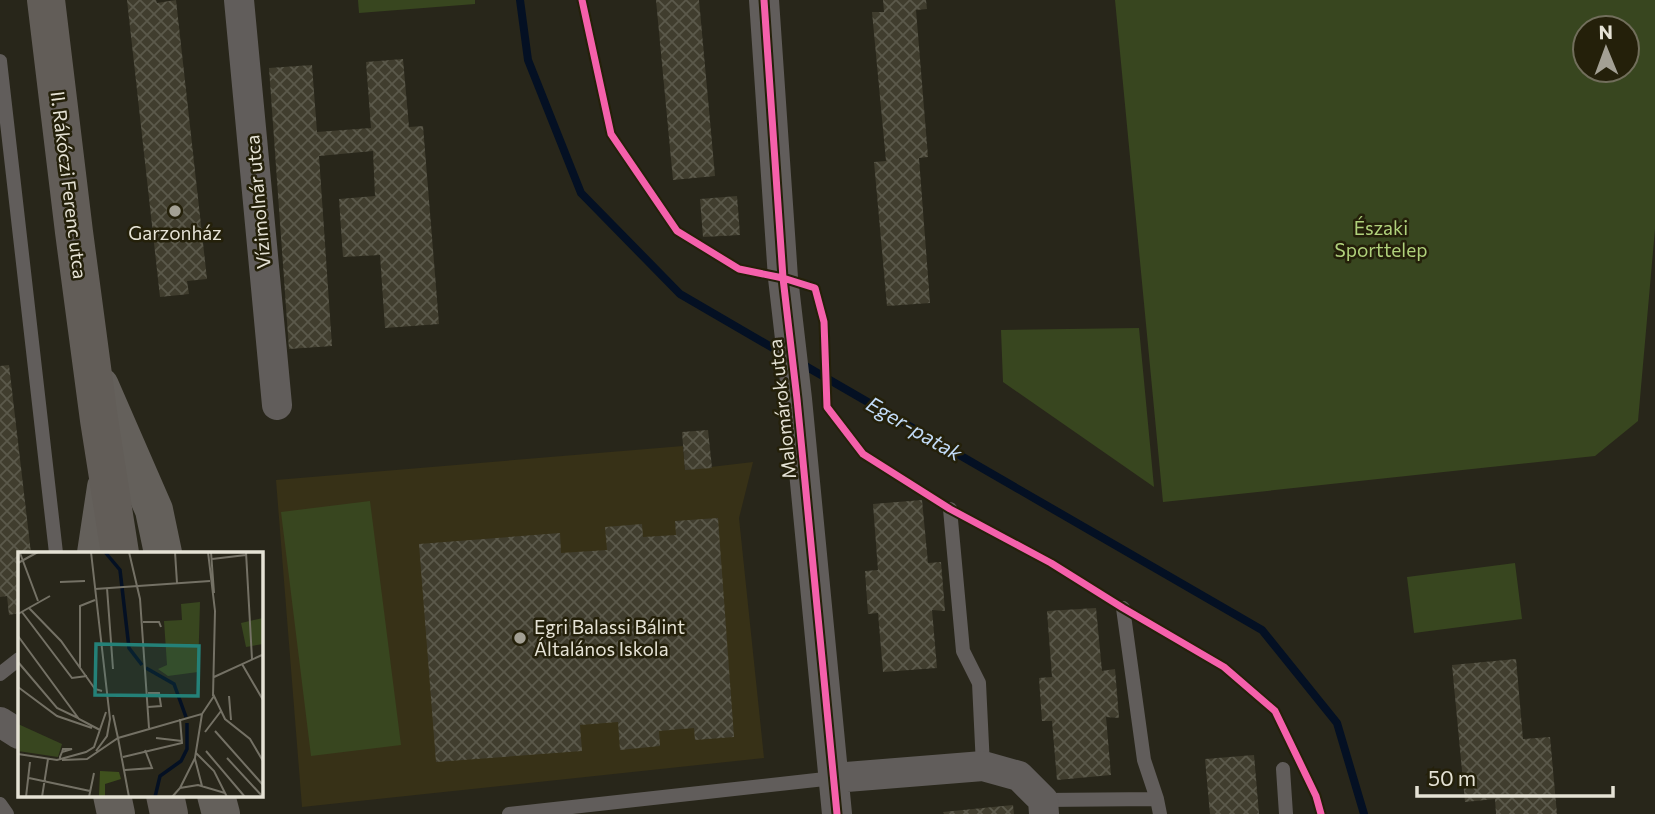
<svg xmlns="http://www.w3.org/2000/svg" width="1655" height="814" viewBox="0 0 1655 814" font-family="Commissioner,sans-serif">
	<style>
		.built { fill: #373117 }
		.green { fill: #38461f; fill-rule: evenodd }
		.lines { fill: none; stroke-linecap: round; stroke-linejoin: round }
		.stream { stroke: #041023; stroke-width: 8 }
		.building { fill: url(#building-cross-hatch) }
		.service { stroke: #615d5b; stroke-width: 14 }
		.minor { stroke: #615d5b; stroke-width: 30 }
		.secondary { stroke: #64605b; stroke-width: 38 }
		.primary { stroke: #625d58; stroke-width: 38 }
		.cycleway-casing { stroke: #24200a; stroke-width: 11 }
		.cycleway { stroke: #f560ab; stroke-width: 7 }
		.poi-dot { fill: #a3a094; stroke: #24200a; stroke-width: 2.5 }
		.labels { text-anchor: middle; stroke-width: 5; stroke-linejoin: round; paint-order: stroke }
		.street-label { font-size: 19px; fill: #e5e2d5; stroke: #24200a }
		.park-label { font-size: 19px; fill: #b0d17b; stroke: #24200a }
		.poi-label { font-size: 19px; fill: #e5e2d5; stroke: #24200a }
		.water-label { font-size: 21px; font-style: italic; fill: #c2dbf7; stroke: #24200a }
		.inset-river { fill: none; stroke: #041023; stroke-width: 3.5 }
		.inset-road { fill: none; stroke: #747165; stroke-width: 2 }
		.view { fill: #248178; fill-opacity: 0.15; stroke: #248178; stroke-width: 3.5 }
		.inset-edge { fill: none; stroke: #e5e2d5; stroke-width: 3.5 }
	</style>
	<defs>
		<pattern id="building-cross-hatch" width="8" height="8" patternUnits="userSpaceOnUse" patternTransform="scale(1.75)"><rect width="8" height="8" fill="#403d2e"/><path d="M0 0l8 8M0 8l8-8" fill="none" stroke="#5b594b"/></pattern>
	</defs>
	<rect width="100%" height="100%" fill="#28261a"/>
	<path class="built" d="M683,446L685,470L753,462L739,518L764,758L302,807L276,480Z"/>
	<path class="green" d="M358,0H475V4L359,13Z
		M1115,0H1655V229L1638,421L1595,456L1163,502ZM1627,28V70H1585V28Z
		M1139,328L1154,487L1003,382L1001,330Z
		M370,501L401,745L311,756L281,512Z
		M1515,563L1522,619L1414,633L1407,577Z"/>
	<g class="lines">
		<path class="stream" d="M520,0L528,60L581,193L680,294L785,355
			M802,364L1262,630L1337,723L1364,814"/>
	</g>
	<path class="building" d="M127,0H156L157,3L176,0L207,279L187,281L189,294L160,297Z
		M656,0H699L715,176L673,180Z
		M883,0H926L927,9L916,10L928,157L919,158L930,303L887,306L874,162L886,161L872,12H884Z
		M403,59L409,127L423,126L439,324L385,328L380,255L343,257L339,199L375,196L373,151L319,156L332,346L289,349L269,68L312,65L317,132L371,128L366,62Z
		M737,196L740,235L703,237L700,199Z
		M9,365L31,553H19V613L9,615L7,596L0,597V366Z
		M708,430L712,468L685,470L682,432Z
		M922,500L928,563L941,562L945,611L932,610L937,668L883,672L878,613L868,614L865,571L878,570L873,504Z
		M718,518L734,737L695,740L694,728L659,731L660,746L620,750L618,722L580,725L582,751L436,762L419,544L560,533L561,553L607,550L605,527L642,524L643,537L676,535L675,521Z
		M1096,608L1102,671L1115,669L1119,718L1106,717L1111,775L1057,780L1052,721H1042L1039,678L1052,677L1047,611Z
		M1516,659L1523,739L1550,737L1557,814H1496L1495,799L1465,802L1452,665Z
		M1254,755L1259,814H1210L1205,759Z
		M1013,805L1014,814H944L943,812Z"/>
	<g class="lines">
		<path class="service" d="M0,61L56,553
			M950,509L963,651L979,683L983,766
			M1123,608L1144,760L1157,799
			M0,674L19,659
			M1283,769L1286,814
			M1043,800L1157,799L1160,814
			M0,804L7,814
			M509,814L834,778"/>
		<path class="minor" d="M239,0L277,405
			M764,0L783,278L797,399L837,814
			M0,722L19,734
			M834,778L983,766L1019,776L1043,800L1044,814"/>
		<path class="secondary" d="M100,386L154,510L163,553
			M96,553L106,487
			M112,795L116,814
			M216,795L221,814"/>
		<path class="primary" d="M46,0L74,232L99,420L120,553
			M165,795L169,814"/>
		<g class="cycleway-casing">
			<path id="cycleway" d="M582,0L611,134L677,231L739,269L783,278L815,288L824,322L827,407L863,454L950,509L1051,563L1123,608L1224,667L1275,711L1316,796L1321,814
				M764,0L783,278L797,399L837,814"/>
		</g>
		<use href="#cycleway" class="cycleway"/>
	</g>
	<g class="poi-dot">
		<circle cx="175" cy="211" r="7"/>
		<circle cx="520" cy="638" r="7"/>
	</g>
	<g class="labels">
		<g class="street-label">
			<text transform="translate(69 185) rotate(83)" y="7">II. Rákóczi Ferenc utca</text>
			<text transform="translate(258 202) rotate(-95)" y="7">Vízimolnár utca</text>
			<text transform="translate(782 409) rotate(-96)" y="7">Malomárok utca</text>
		</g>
		<g class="park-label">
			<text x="1381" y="235">Északi<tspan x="1381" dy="22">Sporttelep</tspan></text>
		</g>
		<g class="poi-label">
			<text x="175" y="240">Garzonház</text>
			<text x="534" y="634" text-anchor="start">Egri Balassi Bálint<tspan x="534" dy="22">Általános Iskola</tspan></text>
		</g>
		<g class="water-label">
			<text transform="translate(914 429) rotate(30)" y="7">Eger-patak</text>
		</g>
	</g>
	<g transform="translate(18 552)">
		<rect width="245" height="245" fill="#28261a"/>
		<path d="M82,219L101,220L103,227L87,232V245H81Z" fill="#3f511d"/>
		<path d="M245,66V92L228,95L223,71ZM0,172L44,192L40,205L0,199Z" fill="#38461f"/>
		<path d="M182,50L180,120L150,124L140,117L149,113L146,69L164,68L163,52Z" fill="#38461f"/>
		<path class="inset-river" d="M87,0L102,18L111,96L124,113M128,116L156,132L168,165M137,245L142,224L163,209L169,197V171"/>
		<path class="inset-road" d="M73,0L92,167L89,184L78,199M111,0L122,47L131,176M157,0L159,31M190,0L197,59L195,144M193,0L196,41M228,0L234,107M2,1L20,49M194,7L228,3M0,11L20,0M42,30L67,29M89,36L95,117M77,37L192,29M11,56L43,89L77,137L84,139M4,60L54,126L69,124M0,62L32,44M125,70H141L143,75M0,84L61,167L82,178M0,110L39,156L60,166M224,112L245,148M62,115V54L77,48M196,125L244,103M0,135L39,164L74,176M130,141H141L143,154L130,155M211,144L213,168M95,163L100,186M197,179L245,233M187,180L203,159M100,186L111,245M138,186L164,189M188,199L227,245M178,201L196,219L209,245M0,202L39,208L68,200L76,195L88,160M105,205L164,191L162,167M209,206L245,245M177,207L184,234M42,208V205L44,200L45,197H54L44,200M44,208L69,207L100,186L184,162L196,144L207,167L232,187L245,209M107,218L134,216L127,198M11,226L72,239M162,236L177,206L184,162M8,245L12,210M24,245L30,207M71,245L76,221M154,245L162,236L180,233L207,241"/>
		<path class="view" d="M78,92L181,94L180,144L77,143Z"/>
		<rect width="245" height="245" class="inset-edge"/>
	</g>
	<g transform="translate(1606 49) rotate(359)"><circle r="33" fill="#24200a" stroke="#716e5b" stroke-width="2"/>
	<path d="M0-5L12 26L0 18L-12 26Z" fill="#a3a094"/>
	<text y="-10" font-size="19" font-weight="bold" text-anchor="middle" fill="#e5e2d5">N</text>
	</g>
	<path d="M1417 786v10h196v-10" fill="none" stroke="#e5e2d5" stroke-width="3.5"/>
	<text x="1428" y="786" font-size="21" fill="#e5e2d5" stroke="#24200a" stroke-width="5" paint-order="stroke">50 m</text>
</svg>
